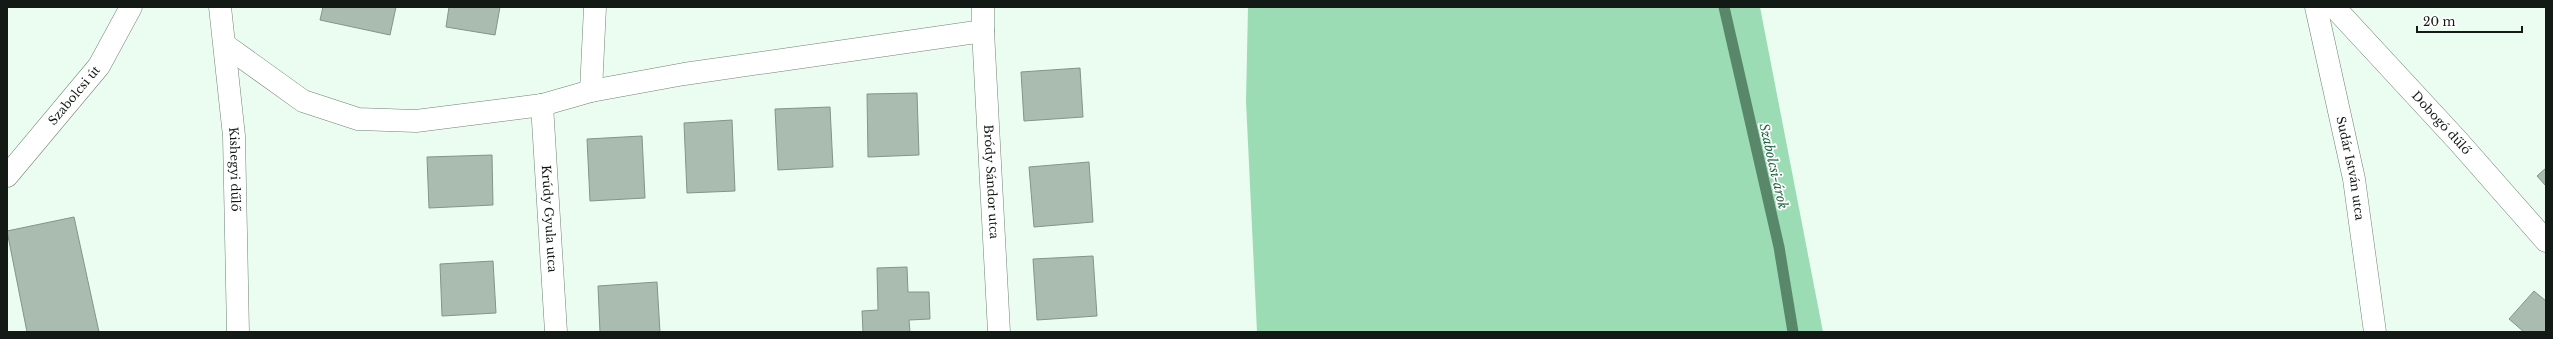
<svg xmlns="http://www.w3.org/2000/svg" width="2553" height="339" viewBox="0 0 2553 339" font-family="'Libre Baskerville',serif">
	<style>
		.green { fill: #9bdcb4 }
		.lines { fill: none; stroke-linecap: round; stroke-linejoin: round }
		.stream { stroke: #58876a; stroke-width: 11 }
		.building { fill: #aabcb0; stroke: #839589 }
		.minor-casing { stroke: #708276; stroke-width: 23 }
		.tertiary-casing { stroke: #708276; stroke-width: 23 }
		.minor { stroke: #fff; stroke-width: 22 }
		.tertiary { stroke: #fff; stroke-width: 22 }
		.labels { text-anchor: middle; stroke-width: 3.5; stroke-linejoin: round; paint-order: stroke }
		.street-label { font-size: 12px; fill: #131a15; stroke: #fff }
		.water-label { font-size: 13px; font-style: italic; fill: #1c6641; stroke: #fff }
	</style>
	<rect width="100%" height="100%" fill="#eafdf0"/>
	<path class="green" d="M1248,7H1760L1823,332H1257L1246,101Z"/>
	<g class="lines">
		<path class="stream" d="M1724,7L1779,247L1793,332"/>
	</g>
	<path class="building" d="M323,7H396L390,35L320,20Z
		M449,7H500L495,35L446,27Z
		M1080,68L1083,117L1024,121L1021,72Z
		M917,93L919,155L868,157L867,94Z
		M830,107L833,167L778,170L775,109Z
		M732,120L735,191L687,193L684,123Z
		M642,136L645,198L590,201L587,139Z
		M492,155L493,205L429,208L427,157Z
		M1089,162L1093,222L1034,227L1029,167Z
		M2546,168V186L2537,176Z
		M74,217L99,332H27L7,231Z
		M1093,256L1097,316L1037,320L1033,259Z
		M493,261L496,313L442,316L440,264Z
		M907,267L908,292H929L930,319L909,320L910,332H863L862,311L878,310L877,268Z
		M657,282L660,332H600L598,286Z
		M2534,291L2546,301V332H2524L2509,319Z"/>
	<g class="lines">
		<g class="minor-casing">
			<g id="minor">
				<path id="s1" d="M220,7L234,136L238,332"/>
				<path id="s2" d="M2316,7L2354,179L2375,332"/>
				<path id="s3" d="M2334,7L2458,141L2546,241"/>
				<path id="s4" d="M983,31L999,332"/>
				<path d="M225,45L303,101L358,119L416,121L542,105L591,91L684,74L983,31V7"/>
				<path d="M591,91L595,7"/>
				<path id="s5" d="M542,105L556,332"/>
			</g>
		</g>
		<g class="tertiary-casing">
			<g id="tertiary">
				<path id="s6" d="M7,176L99,66L131,7"/>
			</g>
		</g>
		<use href="#minor" class="minor"/>
		<use href="#tertiary" class="tertiary"/>
	</g>
	<g class="labels">
		<g class="street-label">
			<text dy="4" stroke="none"><textPath href="#s6" startOffset="105">Szabolcsi út</textPath></text>
			<text dy="4" stroke="none"><textPath href="#s3" startOffset="158">Dobogó dűlő</textPath></text>
			<text dy="4" stroke="none"><textPath href="#s1" startOffset="163">Kishegyi dűlő</textPath></text>
			<text dy="4" stroke="none"><textPath href="#s2" startOffset="165">Sudár István utca</textPath></text>
			<text dy="4" stroke="none"><textPath href="#s4" startOffset="151">Bródy Sándor utca</textPath></text>
			<text dy="4" stroke="none"><textPath href="#s5" startOffset="114">Krúdy Gyula utca</textPath></text>
		</g>
		<g class="water-label">
			<text transform="translate(1774 166) rotate(77)" y="5">Szabolcsi-árok</text>
		</g>
	</g>
	<rect width="2553" height="339" fill="none" stroke="#131a15" stroke-width="16"/>
	<path d="M2417 26v6h105v-6" fill="none" stroke="#131a15" stroke-width="2"/>
	<text x="2423" y="26" font-size="12" fill="#131a15" stroke="#ffffff" stroke-width="3" paint-order="stroke">20 m</text>
</svg>
